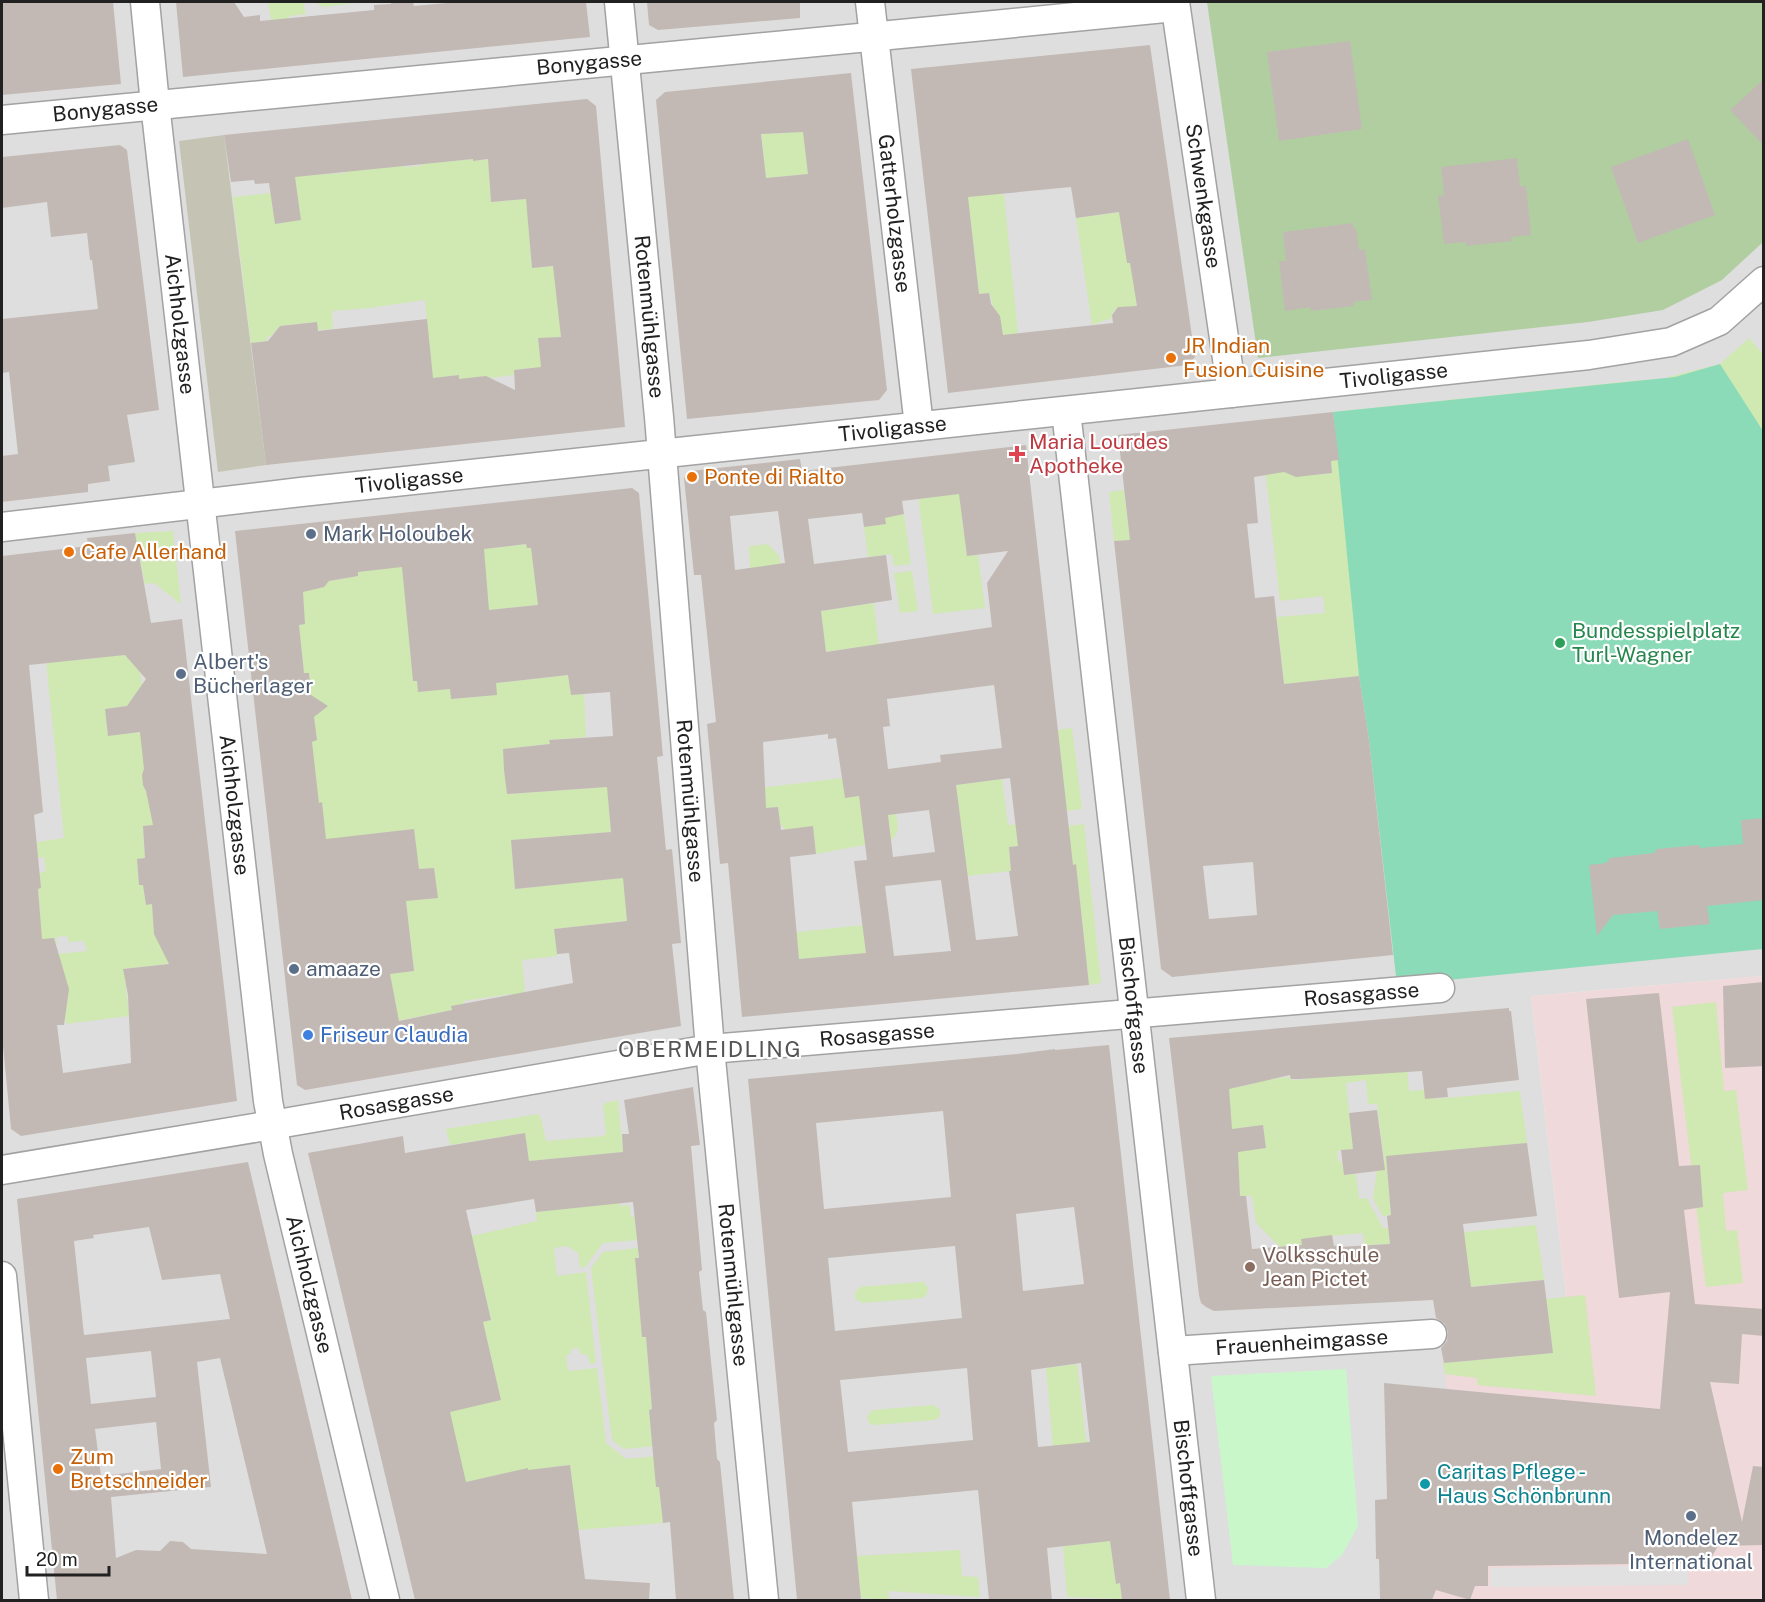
<svg xmlns="http://www.w3.org/2000/svg" width="1765" height="1602" viewBox="0 0 1765 1602" font-family="'Public Sans',sans-serif">
	<style>
		.residential { fill: #dfdede }
		.commercial { fill: #f0d9da }
		.construction { fill: #c5c4b4 }
		.grass { fill: #d0e8b2; fill-rule: evenodd }
		.forest { fill: #b0cea0 }
		.park { fill: #c9f7ca }
		.pitch { fill: #8bdbb8 }
		.parking { fill: #e1e1e1 }
		.building { fill: #c2b9b5; fill-rule: evenodd }
		.lines { fill: none; stroke-linecap: round; stroke-linejoin: round }
		.street-casing { stroke: #a2a2a2; stroke-width: 31 }
		.street { stroke: #fff; stroke-width: 28 }
		.food-dot { fill: #e8710a; stroke: #fff; stroke-width: 2 }
		.health-dot { fill: #e0444e; stroke: #fff; stroke-width: 2 }
		.service-dot { fill: #5c6f8a; stroke: #fff; stroke-width: 2 }
		.leisure-dot { fill: #2e9e5b; stroke: #fff; stroke-width: 2 }
		.shop-dot { fill: #3f7fe0; stroke: #fff; stroke-width: 2 }
		.education-dot { fill: #8d6e63; stroke: #fff; stroke-width: 2 }
		.culture-dot { fill: #0f9aa8; stroke: #fff; stroke-width: 2 }
		.labels { text-anchor: middle; stroke-width: 4.5; stroke-linejoin: round; paint-order: stroke }
		.street-label { font-size: 21px; fill: #212121; stroke: #fff }
		.food-label { font-size: 21px; fill: #c56008; stroke: #fff; text-anchor: start }
		.health-label { font-size: 21px; fill: #be3a42; stroke: #fff; text-anchor: start }
		.service-label { font-size: 21px; fill: #4e5e75; stroke: #fff; text-anchor: start }
		.leisure-label { font-size: 21px; fill: #27864d; stroke: #fff; text-anchor: start }
		.shop-label { font-size: 21px; fill: #366cbe; stroke: #fff; text-anchor: start }
		.education-label { font-size: 21px; fill: #785e54; stroke: #fff; text-anchor: start }
		.culture-label { font-size: 21px; fill: #0d838f; stroke: #fff; text-anchor: start }
		.neighbourhood-label { font-size: 22px; letter-spacing: 1.5px; fill: #545454; stroke: #fff }
	</style>
	<rect width="100%" height="100%" fill="#f1eee9"/>
	<path class="residential" d="M2,2H1763V976L1531,996L1577,1388L1465,1512L1432,1600H2Z"/>
	<path class="commercial" d="M1763,976V1600H1432L1465,1512L1445,1374L1577,1387L1531,996Z"/>
	<path class="construction" d="M224,135L266,465L218,472L179,141Z"/>
	<path class="grass" d="M268,2H303L306,14L289,16V19L271,20Z
		M314,2H356L355,3L324,7Z
		M761,130L772,134L808,131L812,174L766,178Z
		M995,142L1001,195H1004L1018,333L998,339L995,311L989,293L979,294L966,181Z
		M473,159V161L493,159L511,178L489,180L491,202L527,199L532,268L559,266L574,361L529,373L528,368L514,370V375L490,378L486,376L459,381L458,375L444,377L432,384L425,300L369,308L332,311L333,329L318,330L316,322L280,326L271,336L267,337V341L251,343L233,197L272,193L276,224L301,219L294,176L346,173L347,171L403,165L404,167L421,166L422,164ZM560,337L562,354L540,355L538,339Z
		M1123,212V239L1127,263H1131L1139,320L1124,307H1118L1112,313V318L1092,325L1076,218Z
		M1749,338L1763,354V438L1668,377L1720,364Z
		M1642,380L1388,906L1369,740L1359,676L1284,684L1277,617L1325,613L1323,596L1280,601L1265,468L1283,466L1284,472L1290,471L1292,475L1304,476L1316,463L1317,475L1332,473L1331,461L1339,460L1333,412Z
		M1124,490L1130,540L1114,541L1109,492Z
		M984,491L962,518L967,556L978,555L985,608L933,614L918,495Z
		M884,514L896,515L904,514L911,564L894,566L892,554L868,557L864,527L885,524Z
		M173,531L181,604L154,583L145,584L135,533Z
		M526,544L527,548L542,546L559,561L533,563L538,605L489,610L405,590L413,680L417,681L419,692L450,689L452,699L496,695V683L568,675L571,695L584,694L586,737L549,740L550,744L503,749L507,794L595,788L607,782L611,832L511,840L515,889L622,878L620,855L632,923L623,921L555,929L557,956L522,960L525,994L513,996L510,994L464,1001V1004L452,1010L375,1025L390,973L414,970L406,901L437,898L434,868L344,878L324,864L322,803H317L312,742L317,740L316,732L311,733L304,681H310L309,673H304L299,625L305,624L299,578L316,589L324,587L329,581L358,576V572L484,549Z
		M768,544L779,556L788,608L750,568L749,546Z
		M912,571L918,611L900,613L894,573Z
		M69,596L76,660L99,658L122,651L123,655H128L132,663H139L143,692L136,694L132,699V705L105,709L108,735L146,732L144,769C139,783 153,810 157,824L143,827L144,851L147,857L137,859L139,884L143,885L146,905L152,904L153,915L170,959L167,964L124,969L129,1016L66,1024L57,954L87,951L84,941L69,942L67,936L56,937L57,944L42,945L38,889L41,888L39,873L46,871L44,857L38,858L37,842L64,838L44,640Z
		M874,603L885,699L851,706L844,649L826,652L821,611Z
		M1072,728L1082,809L1066,811L1057,730Z
		M842,778L859,796L890,836L888,815L896,814C898,824 900,833 891,840L816,854L813,827L784,830V827L780,825L778,807L762,809L760,788Z
		M1002,779L1008,825L1021,824L1018,846L1009,847L1011,871L967,876L956,785Z
		M1084,824L1101,983L1089,985L1076,865H1073L1068,826Z
		M863,925L866,953L792,960L789,933Z
		M1716,1002L1724,1091L1736,1090L1748,1190L1723,1193L1726,1231L1737,1230L1743,1283L1706,1287L1672,1007Z
		M1407,1066L1409,1091L1434,1089L1436,1099L1520,1091L1527,1143L1386,1157L1391,1215L1383,1216L1373,1199L1378,1161L1384,1160L1377,1104H1368L1366,1080L1346,1083L1353,1149L1337,1151L1338,1162L1342,1161L1344,1175L1356,1174L1359,1199L1367,1198L1383,1228H1388L1390,1244L1364,1245L1363,1233L1302,1239V1245L1280,1247L1256,1223L1252,1196H1240L1239,1182H1234L1226,1098L1230,1084L1234,1088L1252,1084V1081L1291,1077V1080L1308,1079V1076ZM1263,1125L1266,1148L1243,1151L1240,1128Z
		M618,1100L623,1152L529,1161L525,1133L450,1145L446,1129L538,1114L541,1118L546,1141L604,1136L606,1133L603,1105L605,1103Z
		M619,1201L620,1206L629,1205L631,1217H638L635,1223L637,1240L603,1243L585,1267L580,1268L578,1253L567,1246L554,1248L557,1276L586,1272L596,1363L590,1364L588,1356L580,1353L579,1348L571,1349V1354L566,1355L568,1371L597,1368L606,1443L626,1459L657,1456L656,1487H659L663,1523L578,1530L569,1465L523,1471L447,1487L441,1448L457,1443L453,1426L429,1416L501,1400L483,1322L491,1320L472,1236L537,1221L536,1212Z
		M1536,1225L1544,1280L1433,1290L1454,1233Z
		M638,1248L642,1337H646L652,1409L649,1410L651,1434L656,1446L624,1449L612,1440L591,1268L603,1252Z
		M921,1282H924L928,1288L927,1294L923,1298L863,1303L855,1299V1292L860,1287Z
		M1585,1295L1596,1396L1477,1385V1378L1445,1374L1443,1363L1552,1353L1546,1299Z
		M1077,1364L1086,1441H1099L1104,1489L1053,1446L1046,1368Z
		M933,1405L940,1410V1416L935,1420L875,1425L870,1424L867,1418L869,1413L873,1410Z
		M1113,1531L1116,1584L1120,1583L1122,1599L1067,1597L1063,1546L1101,1542Z
		M960,1550L962,1576L978,1577L980,1597L888,1591L889,1600L861,1598L857,1556Z"/>
	<path class="forest" d="M1207,2H1763V242L1722,280L1663,310L1588,322L1258,358Z"/>
	<path class="park" d="M1346,1369L1358,1526L1342,1555L1326,1568L1233,1565L1211,1376Z"/>
	<path class="pitch" d="M1720,364L1763,431V949L1397,985L1369,740L1359,676L1333,412L1675,377Z"/>
	<path class="parking" d="M1688,1565V1585L1490,1587V1568Z"/>
	<path class="building" d="M2,2H113L121,84L2,95Z
		M176,2H234L244,17L260,15V21L374,10V5L391,4V2H413L414,6L458,2H586L590,37L183,77Z
		M647,2H800V18L658,30L649,25Z
		M1350,41L1362,129L1279,141L1267,52Z
		M1150,45L1195,357L1188,365L948,393L911,69ZM1071,187L1076,218L1119,212L1127,263H1130L1137,306L1118,307L1112,315L1113,323L1003,335L1000,316L991,304L989,293L979,294L968,197Z
		M851,73L887,390L879,400L687,419L656,100L665,92ZM803,132L808,174L766,178L761,134Z
		M1764,79V146L1730,110Z
		M587,99L596,106L625,427L266,465L251,343L268,341L280,326L317,322L318,331L427,319L433,378L459,375V379L486,376L515,390L514,370L541,367L538,338L561,337L553,266L532,268L526,199L491,202L488,159L473,161V159L295,177L301,220L275,224L269,183L255,184L254,180L231,182L224,135Z
		M1688,139L1715,215L1638,243L1611,167Z
		M120,145L127,150L159,410L127,415L135,462L108,466L110,481L88,484V492L2,502V456L18,454L9,372L2,373V319L98,309L92,260H90L87,233L51,237L47,202L2,208V157Z
		M1517,158L1520,186H1526L1531,235L1511,237L1512,241L1466,246V242L1444,244L1438,196L1444,195L1441,167Z
		M1353,223L1354,229H1356L1359,250L1365,249L1372,300L1353,302L1354,306L1311,311L1310,307L1285,311L1279,261H1286L1283,232Z
		M1333,412L1339,460L1331,461L1332,473L1296,477L1284,472L1254,477L1258,523L1247,524L1255,598L1274,596L1284,684L1359,676L1369,740L1393,955L1172,977L1161,969L1114,541L1130,540L1118,435ZM1253,862L1257,915L1209,919L1203,866Z
		M1026,445L1073,865L1076,864L1089,985L742,1017L728,863L720,864L707,724L716,722L701,575H694L684,478L690,471L800,459L802,471ZM959,494L967,556L1008,551L987,583L992,627L826,652L821,611L892,600L886,555L814,564L808,519L862,513L864,527L886,524L885,518L904,514L902,501ZM778,511L785,563L735,570L730,516ZM994,685L1002,748L940,755L941,762L888,769L883,727L890,726L887,699ZM828,734V739L836,738L845,798L859,796L867,860L854,861L866,953L799,959L790,857L816,854L813,826L781,830L778,807L766,808L763,742ZM1010,778L1018,846L1009,847L1011,871H1009L1018,936L976,940L956,785ZM929,810L935,852L893,857L888,815ZM941,880L951,951L894,956L885,886Z
		M632,488L639,493L663,756L657,757L666,850L672,849L681,943L672,944L681,1026L305,1090L297,1085L235,531ZM526,544L527,548H531L538,605L489,610L484,549ZM402,567L413,681H417L418,692L450,689L451,699L497,695L496,683L568,675L571,695L610,692L613,736L549,740L550,744L503,749L504,770L507,794L607,787L611,832L511,840L515,889L623,878L627,921L554,929L557,954L569,953L573,983L451,1006L452,1010L399,1021L390,974L414,971L406,901L438,898L434,868L419,869L414,829L326,839L322,802L319,803L312,742L317,740L314,717L328,706L311,695L309,673H304L299,625L305,624L303,592L324,587L329,581L358,576V572Z
		M135,533L151,623L182,619L237,1101L21,1136L11,1129L2,1035V556L88,546L87,538ZM125,655L146,679L127,706L105,709L108,736L140,732L144,769L142,775L143,785L146,791L153,825L143,826L145,858L137,859L139,885H143L146,905L152,904L154,934L169,964L123,969L128,995L131,1063L63,1073L57,1025H64L69,989L54,938L42,939L38,889L41,888L34,815L43,812L29,665Z
		M1764,818V900L1707,906L1710,924L1660,929L1657,911L1613,915L1597,936L1589,865L1606,863L1610,858L1654,853L1657,849L1698,845L1701,848L1743,844L1741,820Z
		M1764,982V1066L1725,1068L1723,986Z
		M1659,993L1679,1166L1700,1165L1703,1207L1684,1210L1695,1304L1764,1309V1336L1742,1334L1739,1384L1710,1382L1742,1522L1753,1466L1764,1467V1545L1718,1546L1708,1563L1488,1566V1586H1475L1470,1600L1436,1590L1432,1600H1380L1379,1559H1376L1375,1500L1387,1499L1384,1383L1660,1409L1670,1292L1619,1298L1586,999Z
		M1509,1008V1011H1511L1519,1080L1447,1088L1448,1097L1425,1099L1422,1071L1300,1079H1291L1290,1075L1229,1089L1232,1129L1263,1125L1266,1148L1238,1152L1240,1196H1246L1252,1249L1302,1245L1301,1239L1332,1235L1334,1246L1338,1245V1247L1390,1244L1387,1216L1391,1215L1386,1156L1527,1143L1537,1216L1463,1224L1471,1287L1544,1280L1553,1353L1444,1363L1441,1348L1447,1341L1448,1332L1445,1324L1436,1318L1433,1300L1214,1311L1206,1307L1201,1303L1199,1295L1169,1038Z
		M1109,1045L1170,1600H1122L1120,1583L1116,1584L1110,1541L1047,1548L1052,1600H989L978,1490L852,1502L861,1600H797L748,1079L1017,1054L1055,1049V1050ZM943,1111L951,1197L824,1209L816,1123ZM1074,1207L1084,1284L1023,1291L1016,1214ZM955,1246L962,1318L835,1331L828,1258ZM1081,1363L1090,1442L1038,1447L1031,1370ZM967,1368L973,1440L848,1452L840,1380Z
		M693,1087L700,1145L691,1146L702,1270L699,1272L703,1310L706,1312L717,1420L714,1423L717,1459L720,1462L734,1600H676L670,1522L663,1523L659,1487H656L649,1410L652,1409L646,1337H642L635,1258H639L633,1202L536,1212L534,1199L466,1210L491,1320L483,1322L501,1400L450,1412L466,1482L528,1468V1470L570,1465L585,1579L650,1583L649,1600H415L308,1153L403,1136L405,1153L525,1133L529,1161L623,1152L622,1134H629L624,1100Z
		M1377,1110L1385,1170L1344,1175L1341,1150L1353,1149L1349,1113Z
		M248,1162L352,1600H57L17,1199ZM149,1227L162,1280L220,1274L230,1319L84,1335L74,1241L94,1238L93,1235ZM151,1351L156,1397L91,1404L86,1358ZM220,1358L267,1554L191,1549L183,1542L170,1541L160,1551L136,1550L116,1558L111,1497L211,1487L197,1362ZM156,1422L161,1469L101,1476L95,1429Z"/>
	<g class="lines">
		<g class="street-casing">
			<g id="street">
				<path id="s1" d="M145,2L155,104L268,1101L278,1154L385,1600"/>
				<path id="s2" d="M619,2L659,417L710,1049L764,1600"/>
				<path id="s3" d="M870,2L919,426"/>
				<path id="s4" d="M1175,2L1232,393"/>
				<path id="s5" d="M2,120C392,79 784,47 1175,7"/>
				<path id="s6" d="M1066,411L1201,1600"/>
				<path id="s7" d="M2,527L301,492L1589,355L1671,342L1719,321L1764,281"/>
				<path id="s8" d="M2,1170L272,1125L710,1049L1440,988"/>
				<path d="M2,1276L34,1600"/>
				<path id="s9" d="M1173,1351L1432,1334"/>
			</g>
		</g>
		<use href="#street" class="street"/>
	</g>
	<g class="food-dot">
		<circle cx="1171" cy="358" r="6"/>
		<circle cx="692" cy="477" r="6"/>
		<circle cx="69" cy="552" r="6"/>
		<circle cx="58" cy="1469" r="6"/>
	</g>
	<path class="health-dot" d="M1014 445h6v6h6v6h-6v6h-6v-6h-6v-6h6z"/>
	<g class="service-dot">
		<circle cx="311" cy="534" r="6"/>
		<circle cx="181" cy="674" r="6"/>
		<circle cx="294" cy="969" r="6"/>
		<circle cx="1691" cy="1516" r="6"/>
	</g>
	<circle class="leisure-dot" cx="1560" cy="643" r="6"/>
	<circle class="shop-dot" cx="308" cy="1035" r="6"/>
	<circle class="education-dot" cx="1250" cy="1267" r="6"/>
	<circle class="culture-dot" cx="1425" cy="1484" r="6"/>
	<g class="labels">
		<g class="street-label">
			<text dy="7" stroke="none"><textPath href="#s5" startOffset="590">Bonygasse</textPath></text>
			<text dy="7" stroke="none"><textPath href="#s5" startOffset="104">Bonygasse</textPath></text>
			<text dy="7" stroke="none"><textPath href="#s4" startOffset="196">Schwenkgasse</textPath></text>
			<text dy="7" stroke="none"><textPath href="#s3" startOffset="213">Gatterholzgasse</textPath></text>
			<text dy="7" stroke="none"><textPath href="#s2" startOffset="316">Rotenmühlgasse</textPath></text>
			<text dy="7" stroke="none"><textPath href="#s1" startOffset="324">Aichholzgasse</textPath></text>
			<text dy="7" stroke="none"><textPath href="#s7" startOffset="1400">Tivoligasse</textPath></text>
			<text dy="7" stroke="none"><textPath href="#s7" startOffset="896">Tivoligasse</textPath></text>
			<text dy="7" stroke="none"><textPath href="#s7" startOffset="410">Tivoligasse</textPath></text>
			<text dy="7" stroke="none"><textPath href="#s2" startOffset="802">Rotenmühlgasse</textPath></text>
			<text dy="7" stroke="none"><textPath href="#s1" startOffset="808">Aichholzgasse</textPath></text>
			<text dy="7" stroke="none"><textPath href="#s8" startOffset="1372">Rosasgasse</textPath></text>
			<text dy="7" stroke="none"><textPath href="#s6" startOffset="598">Bischoffgasse</textPath></text>
			<text dy="7" stroke="none"><textPath href="#s8" startOffset="886">Rosasgasse</textPath></text>
			<text dy="7" stroke="none"><textPath href="#s8" startOffset="400">Rosasgasse</textPath></text>
			<text dy="7" stroke="none"><textPath href="#s2" startOffset="1288">Rotenmühlgasse</textPath></text>
			<text dy="7" stroke="none"><textPath href="#s1" startOffset="1294">Aichholzgasse</textPath></text>
			<text dy="7" stroke="none"><textPath href="#s9" startOffset="129">Frauenheimgasse</textPath></text>
			<text dy="7" stroke="none"><textPath href="#s6" startOffset="1084">Bischoffgasse</textPath></text>
		</g>
		<g class="food-label">
			<text x="1183" y="353">JR Indian<tspan x="1183" dy="24">Fusion Cuisine</tspan></text>
			<text x="704" y="484">Ponte di Rialto</text>
			<text x="81" y="559">Cafe Allerhand</text>
			<text x="70" y="1464">Zum<tspan x="70" dy="24">Bretschneider</tspan></text>
		</g>
		<g class="health-label">
			<text x="1029" y="449">Maria Lourdes<tspan x="1029" dy="24">Apotheke</tspan></text>
		</g>
		<g class="service-label">
			<text x="323" y="541">Mark Holoubek</text>
			<text x="193" y="669">Albert's<tspan x="193" dy="24">Bücherlager</tspan></text>
			<text x="306" y="976">amaaze</text>
			<text x="1691" y="1545" text-anchor="middle">Mondelez<tspan x="1691" dy="24">International</tspan></text>
		</g>
		<g class="leisure-label">
			<text x="1572" y="638">Bundesspielplatz<tspan x="1572" dy="24">Turl-Wagner</tspan></text>
		</g>
		<g class="shop-label">
			<text x="320" y="1042">Friseur Claudia</text>
		</g>
		<g class="education-label">
			<text x="1262" y="1262">Volksschule<tspan x="1262" dy="24">Jean Pictet</tspan></text>
		</g>
		<g class="culture-label">
			<text x="1437" y="1479">Caritas Pflege -<tspan x="1437" dy="24">Haus Schönbrunn</tspan></text>
		</g>
		<g class="neighbourhood-label">
			<text x="710" y="1057">OBERMEIDLING</text>
		</g>
	</g>
	<rect width="1765" height="1602" fill="none" stroke="#212121" stroke-width="6"/>
	<path d="M27 1566v9h82v-9" fill="none" stroke="#212121" stroke-width="3"/>
	<text x="36" y="1566" font-size="18" fill="#212121" stroke="#ffffff" stroke-width="4.5" paint-order="stroke">20 m</text>
</svg>
